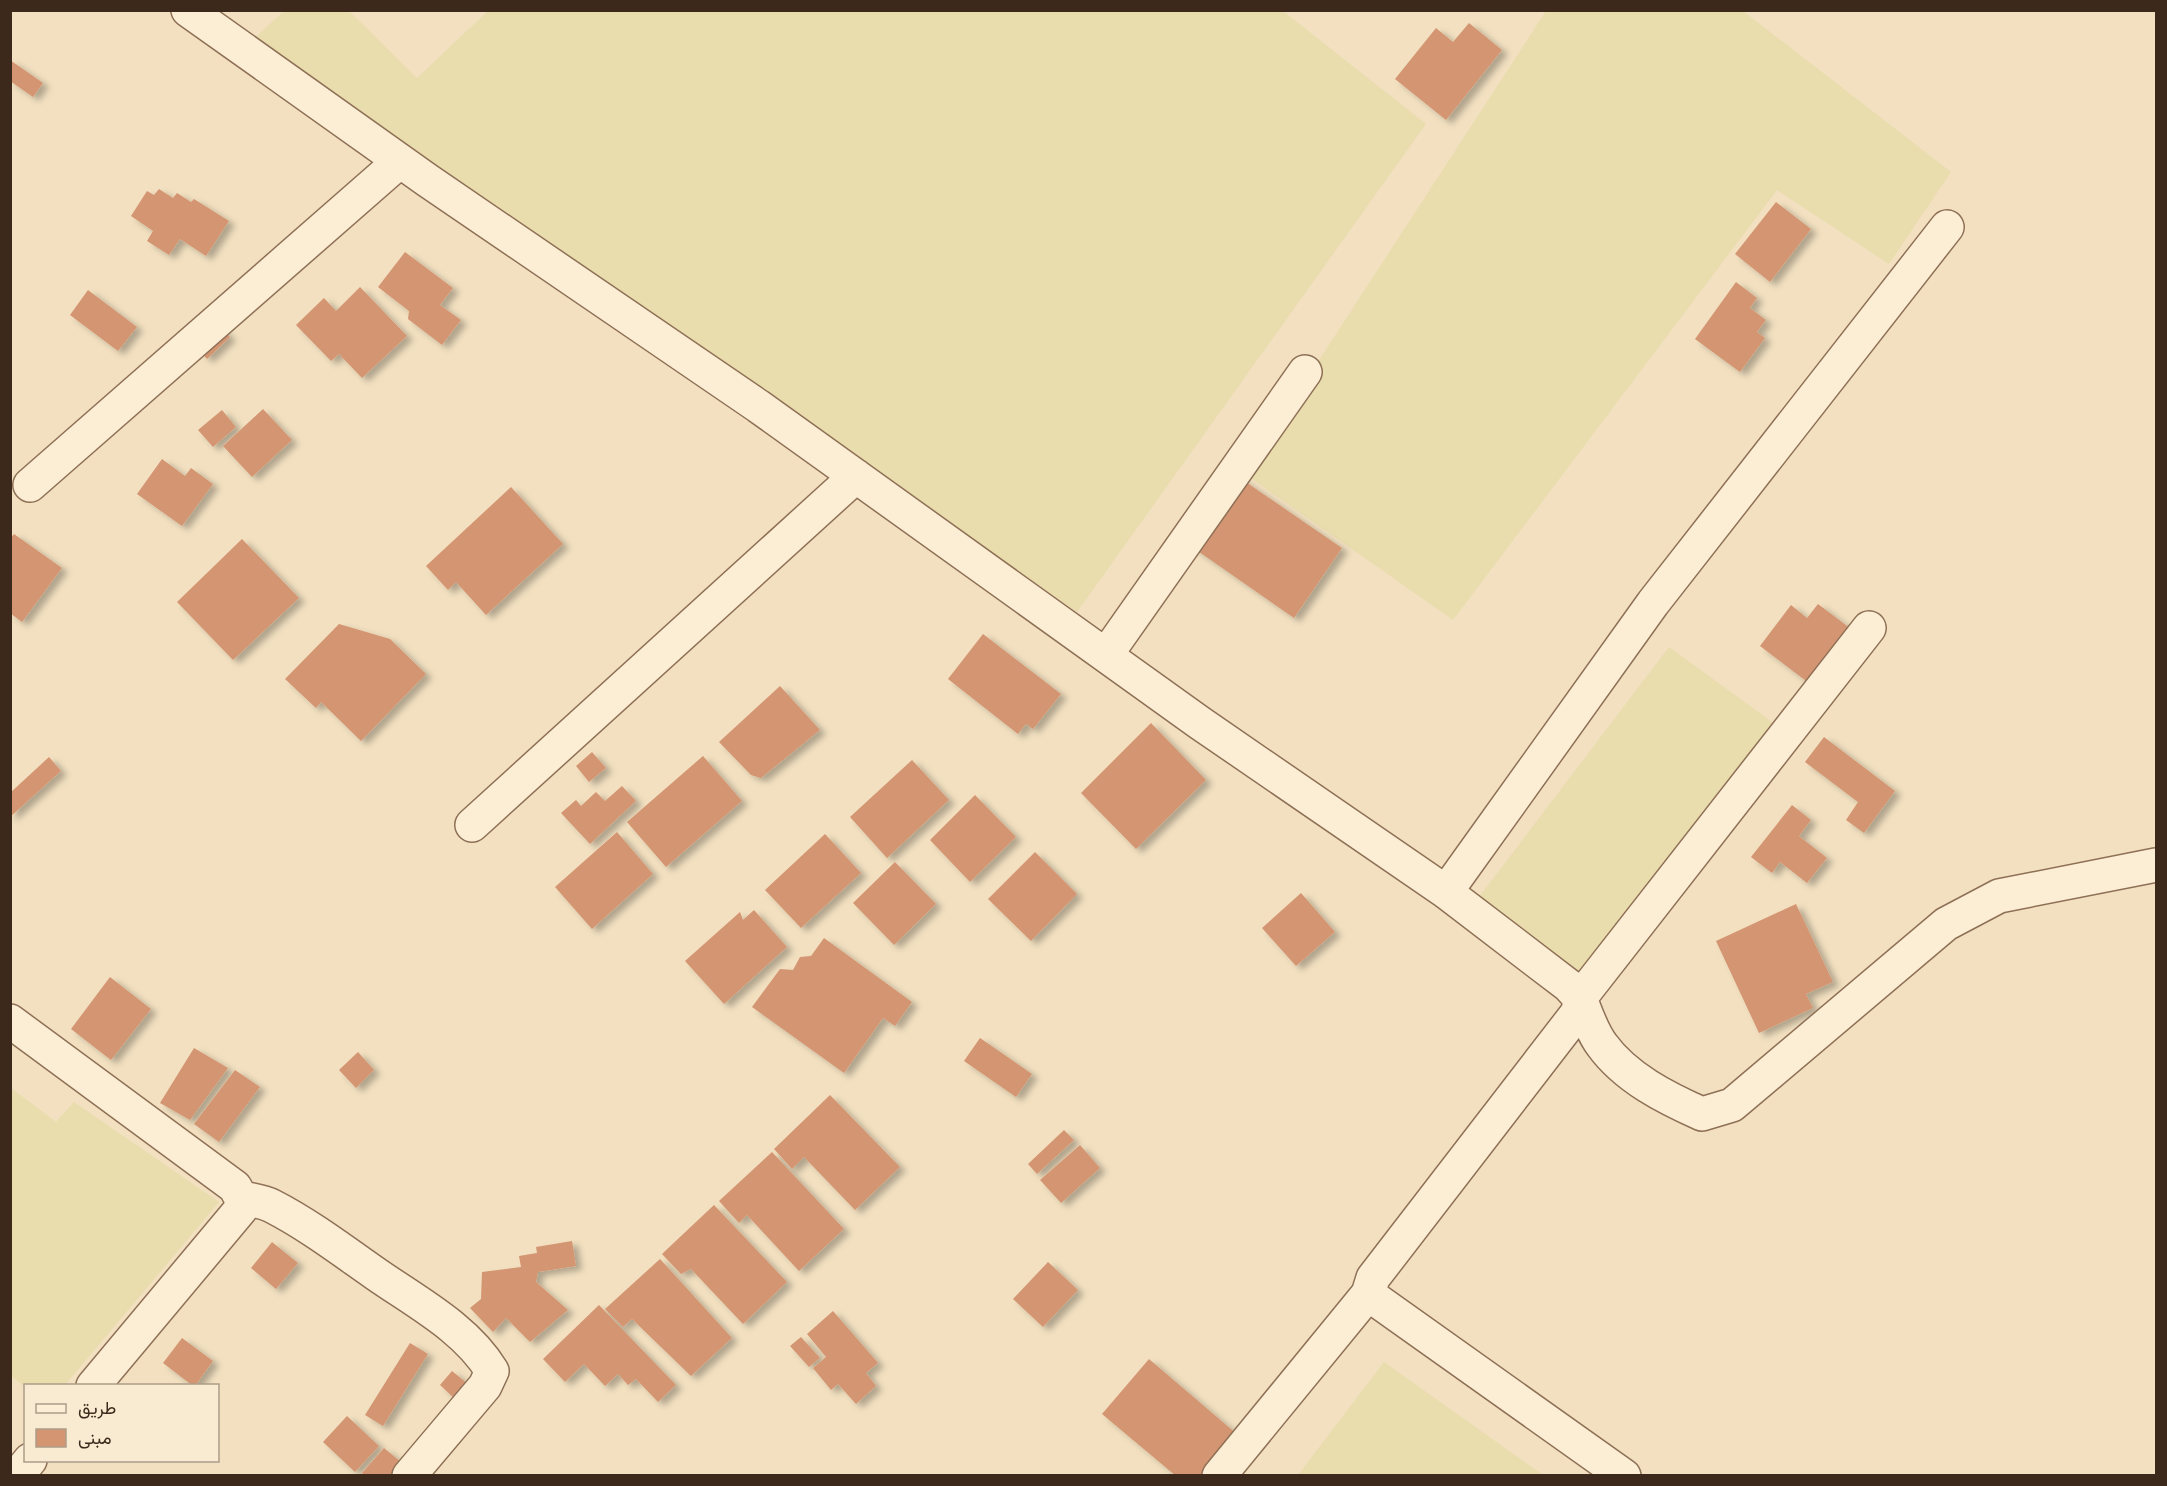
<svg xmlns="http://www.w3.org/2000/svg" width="2167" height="1486" viewBox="0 0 2167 1486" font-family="Literata,Vazirmatn,serif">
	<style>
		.farmland { fill: #e9dcad }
		.building { fill: #d49572; filter: url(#shadow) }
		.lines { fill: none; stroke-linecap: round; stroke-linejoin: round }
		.minor-casing { stroke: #8e7056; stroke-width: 36 }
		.minor { stroke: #fceed5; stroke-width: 33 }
	</style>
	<defs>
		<filter id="shadow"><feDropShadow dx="6" dy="4" stdDeviation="3" flood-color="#0004"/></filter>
	</defs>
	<rect width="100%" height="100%" fill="#f2e0c0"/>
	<path class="farmland" d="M284,11H349L417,78L488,11H1283L1426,124L1077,612L543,240L249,43Z
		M1546,11H1743L1951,172L1889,264L1777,190L1453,620L1245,474Z
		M1669,647L1776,725L1579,978L1473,905Z
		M11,1088L56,1122L74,1102L219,1202L65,1385L25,1387L11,1376Z
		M1384,1362L1543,1475H1298Z"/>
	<path class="building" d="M1469,23L1502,50L1446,120L1395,79L1436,28L1453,42Z
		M10,60L43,83L33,97L10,81Z
		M159,189L173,198L177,193L191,202L194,199L229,221L206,256L180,239L169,255L147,241L153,231L131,216L147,191L154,195Z
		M1776,202L1811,229L1770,282L1735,254Z
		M405,252L453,288L440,305L461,320L442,345L408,319L409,311L378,287Z
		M1736,282L1757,298L1750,308L1766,320L1757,332L1765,338L1740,372L1695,339Z
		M360,287L407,336L362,378L339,354L331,361L296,325L324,298L336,311Z
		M88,290L137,327L118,351L70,315Z
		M219,326L230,337L207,359L197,347Z
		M263,409L292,440L252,477L223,446Z
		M222,410L236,427L213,447L198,430Z
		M162,459L185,476L191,468L213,484L182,526L137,494Z
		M1240,478L1342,548L1294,618L1192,547Z
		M511,487L563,544L486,615L456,582L448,590L426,566Z
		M14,534L62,568L22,622L10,613V539Z
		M242,539L299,598L233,660L177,602Z
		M1818,604L1859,635L1818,690L1760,646L1791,605L1807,618Z
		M339,624L390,639L426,674L361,741L321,702L316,708L285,679Z
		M983,634L1061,694L1033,729L1026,724L1018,734L948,679Z
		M780,686L820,730L761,778L751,775L719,742Z
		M1151,723L1206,780L1136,849L1081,793Z
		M1824,737L1895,791L1864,833L1846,820L1858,802L1805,762Z
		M592,752L606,768L589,782L576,766Z
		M703,756L742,801L666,867L627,822Z
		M49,757L61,771L10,817V793Z
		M912,760L949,800L887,858L850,817Z
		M622,786L636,801L590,844L561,813L576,800L581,806L596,792L605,801Z
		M975,795L1016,837L970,882L930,840Z
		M1792,805L1811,820L1799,836L1827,858L1807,883L1780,862L1772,873L1751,857Z
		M617,832L653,874L592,929L555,887Z
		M825,834L861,873L801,928L765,890Z
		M1035,852L1077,894L1031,941L988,899Z
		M895,862L936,904L894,945L853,903Z
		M1301,893L1335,932L1296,966L1262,928Z
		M1796,904L1833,982L1806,994L1813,1008L1759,1033L1716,941Z
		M754,910L787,947L724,1004L685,961L740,912L743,920Z
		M824,938L912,1002L895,1026L883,1018L844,1073L752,1007L780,969L793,970L800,957L811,956Z
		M110,977L151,1009L111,1060L71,1029Z
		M980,1038L1032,1074L1016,1097L964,1061Z
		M194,1048L228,1068L190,1120L160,1103Z
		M358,1052L374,1070L356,1088L339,1070Z
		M235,1070L260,1087L219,1142L194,1124Z
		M830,1095L900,1167L855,1210L804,1157L792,1169L774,1149Z
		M1064,1130L1074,1140L1037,1174L1028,1164Z
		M1080,1145L1100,1168L1061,1203L1040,1180Z
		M772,1152L844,1229L799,1271L747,1215L739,1223L719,1201Z
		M714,1205L787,1282L743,1324L691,1269L681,1274L662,1254Z
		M572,1241L576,1266L538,1272L536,1282L568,1310L530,1342L506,1318L493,1332L470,1308L481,1299L482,1272L521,1267L519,1256L537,1253L536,1247Z
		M272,1242L298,1263L276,1289L251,1268Z
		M660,1259L732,1338L691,1376L632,1319L623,1327L605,1309Z
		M1048,1262L1078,1290L1043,1327L1013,1299Z
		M599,1305L676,1385L658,1402L636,1379L628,1385L618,1374L605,1386L584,1364L565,1382L543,1359Z
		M833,1311L878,1363L866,1373L876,1386L856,1404L838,1384L831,1390L813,1368L826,1357L807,1334Z
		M801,1337L820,1358L809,1367L790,1346Z
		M182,1338L213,1361L195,1386H193L163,1363Z
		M410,1343L428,1354L383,1426L365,1415Z
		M1149,1359L1238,1435L1203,1476H1176L1102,1414Z
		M452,1371L468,1384L455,1399L440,1385Z
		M347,1416L379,1446L355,1472L323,1442Z
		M384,1448L401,1462L390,1476H365L362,1473Z"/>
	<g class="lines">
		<g class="minor-casing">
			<path id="minor" d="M188,10L427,180L758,406L1200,723L1446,892L1569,986L1580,998L1578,1012L1373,1278L1368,1294L1624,1476
				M30,485L400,161
				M1869,628L1580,998C1586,1013 1592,1032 1602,1045C1626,1078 1666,1098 1702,1114L1732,1105L1946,924L1999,896L2156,865
				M1106,655L1305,372
				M472,825L856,476
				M1446,892L1653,603L1947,227
				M10,1021L235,1187L241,1198V1209L93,1386
				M241,1198C252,1200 262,1201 272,1206C309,1225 343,1251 376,1274C416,1302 466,1328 492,1371L485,1386L409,1476
				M17,1476L30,1460
				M1219,1476L1368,1294"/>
		</g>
		<use href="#minor" class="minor"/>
	</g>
	<rect width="2167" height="1486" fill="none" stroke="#3c291c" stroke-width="24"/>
	<rect x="24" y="1384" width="195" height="78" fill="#f9ebd1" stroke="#ad9d89" stroke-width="1.5"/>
	<rect x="36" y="1404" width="30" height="9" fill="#fceed5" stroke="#ad9d89" stroke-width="1.5"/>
	<text x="78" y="1414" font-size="18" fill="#3c291c">طريق</text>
	<rect x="36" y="1429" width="30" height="18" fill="#d49572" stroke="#ad9d89" stroke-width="1.5"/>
	<text x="78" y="1444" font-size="18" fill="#3c291c">مبنى</text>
</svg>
